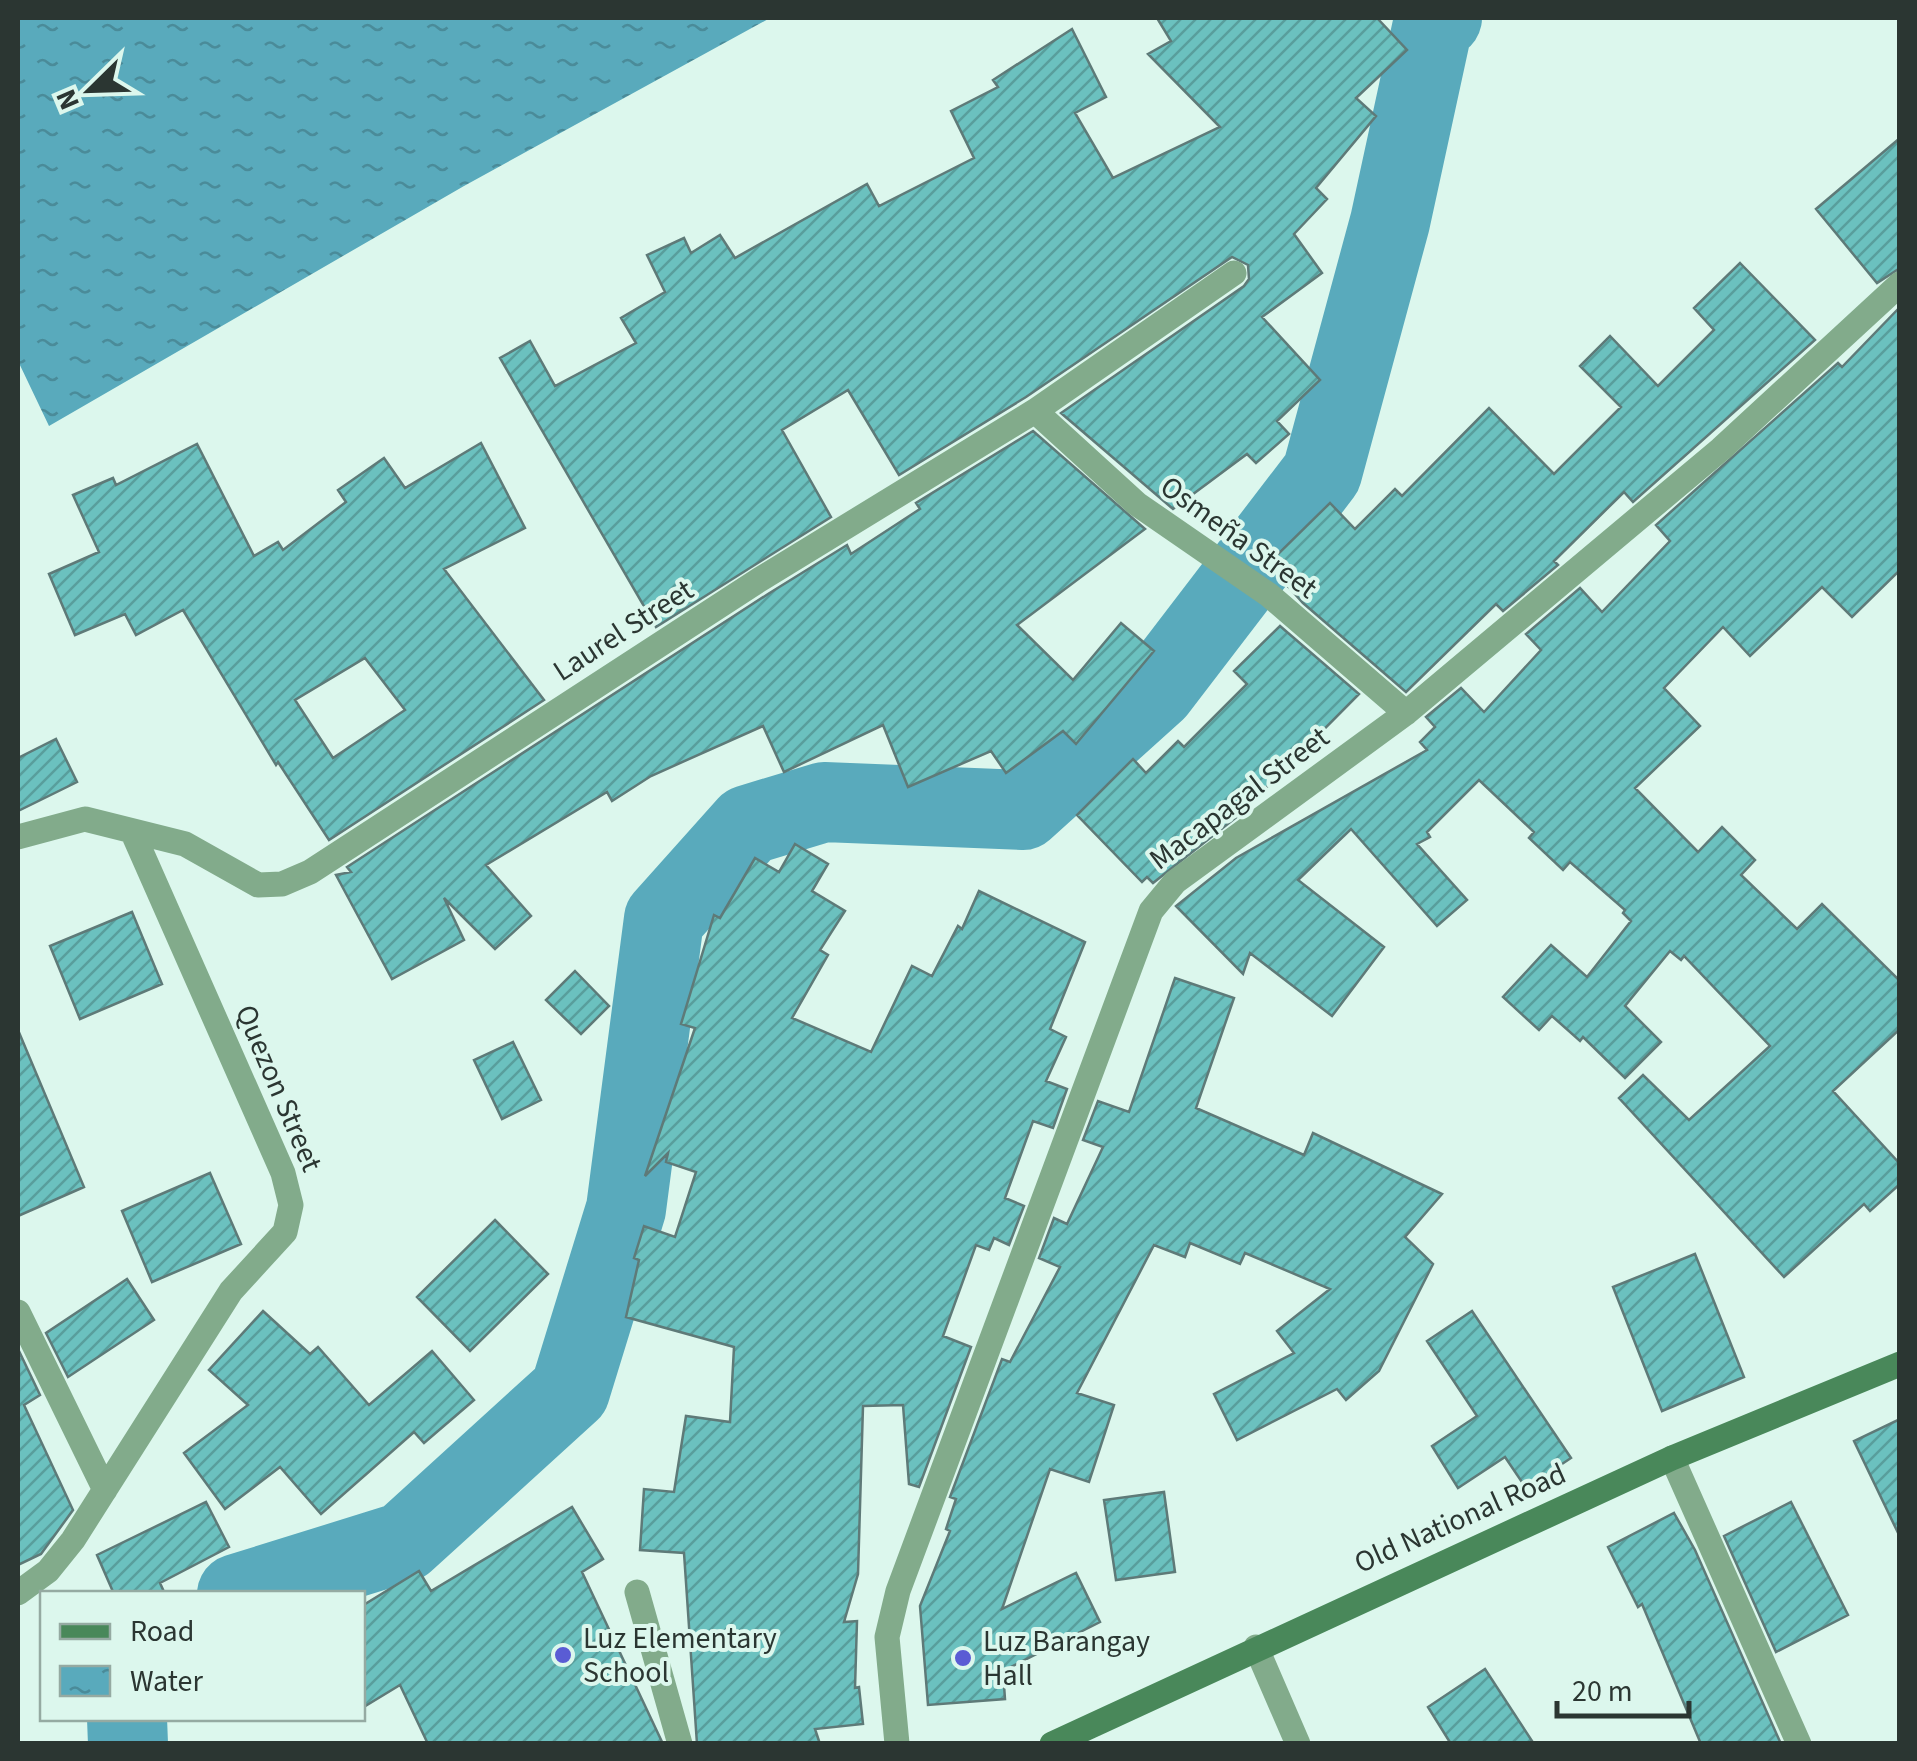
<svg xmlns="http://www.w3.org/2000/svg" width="1917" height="1761" viewBox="0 0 1917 1761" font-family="'Source Sans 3',sans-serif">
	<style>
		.water { fill: url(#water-ripples) }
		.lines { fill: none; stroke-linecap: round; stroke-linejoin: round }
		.river { stroke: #59aabc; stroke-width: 80 }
		.building { fill: url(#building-hatch); stroke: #5e7a78; stroke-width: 2.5; fill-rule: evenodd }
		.lane { stroke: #82ab8b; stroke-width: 25 }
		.street { stroke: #82ab8b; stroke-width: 25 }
		.secondary { stroke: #49885a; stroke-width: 25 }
		.poi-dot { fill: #5a5cd4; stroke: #dcf7ed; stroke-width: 4 }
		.labels { text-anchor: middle; stroke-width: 8; stroke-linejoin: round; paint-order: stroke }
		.street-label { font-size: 30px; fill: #2b3632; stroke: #dcf7ed }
		.poi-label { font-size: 30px; fill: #2b3632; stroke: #dcf7ed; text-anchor: start }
	</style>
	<defs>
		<pattern id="water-ripples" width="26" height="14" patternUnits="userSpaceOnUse" patternTransform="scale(2.5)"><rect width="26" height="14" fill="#59aabc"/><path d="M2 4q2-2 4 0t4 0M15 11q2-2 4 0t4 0" fill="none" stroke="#4a8b99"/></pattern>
		<pattern id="building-hatch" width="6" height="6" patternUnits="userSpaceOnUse" patternTransform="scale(2.5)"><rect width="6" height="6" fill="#6bc1bf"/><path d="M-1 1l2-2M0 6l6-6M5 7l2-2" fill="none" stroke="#589e9c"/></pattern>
	</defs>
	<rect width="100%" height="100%" fill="#dcf7ed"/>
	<path class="water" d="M18,18H770L464,186L49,426L18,361Z"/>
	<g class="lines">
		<path class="river" d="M237,1594L404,1542L570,1391L626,1209L664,919L748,825L824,802L1023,810L1156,690L1322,473L1390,222L1433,24L1442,18
			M127,1718L128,1744"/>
	</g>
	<path class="building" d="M1157,18H1377L1407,50L1356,98L1376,116L1316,188L1327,199L1294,234L1322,273L1262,317L1320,380L1277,421L1289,434L1256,463L1247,454L1173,509L1061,413L1244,286L1249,279L1248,265L1232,257L1026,397L899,475L848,390L782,430L831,517L656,627L500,358L530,341L555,386L636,343L621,318L665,292L647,255L684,238L691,253L720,235L735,258L867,184L879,206L974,158L951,111L998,87L993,80L1072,29L1106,97L1075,113L1113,178L1220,127L1148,54L1171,41Z
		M1900,138V268L1877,283L1816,209Z
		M1740,263L1815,340L1633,502L1624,492L1554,561L1558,565L1503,611L1496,604L1406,692L1303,603L1268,564L1330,503L1355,529L1395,489L1402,496L1489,408L1554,474L1621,407L1580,366L1610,336L1658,386L1714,330L1694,308Z
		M1900,307V570L1852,617L1822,587L1750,656L1723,627L1664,688L1700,726L1635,788L1698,852L1722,827L1755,860L1741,875L1797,929L1822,904L1900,981V1029L1833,1091L1900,1164V1184L1870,1211L1864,1204L1784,1277L1619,1098L1643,1075L1689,1120L1770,1046L1684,956L1681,960L1670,951L1625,1006L1661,1042L1625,1078L1583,1037L1580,1041L1552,1016L1539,1030L1503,997L1551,945L1587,977L1631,921L1623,913L1625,910L1570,862L1563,870L1529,838L1534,832L1479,780L1427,832L1430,837L1417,844L1467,900L1437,926L1351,829L1298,880L1384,947L1332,1016L1250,953L1243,974L1176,906L1236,858L1427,750L1420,742L1435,727L1426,717L1461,688L1484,712L1541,650L1526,634L1580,588L1602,612L1670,541L1656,525L1838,363L1842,367Z
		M1033,431L1145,529L1017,625L1073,680L1121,623L1154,651L1076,744L1063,731L1006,773L991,751L908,787L883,725L784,772L763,726L651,776L612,801L607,792L486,865L531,916L495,949L444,898L464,940L392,979L336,875L351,872L347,867L768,594L847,545L851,554L920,509L916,503Z
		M481,443L525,528L444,569L544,700L329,840L278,762L276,765L183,610L136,635L125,614L75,635L49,574L99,552L73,495L113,478L116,485L197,444L254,556L278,542L283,550L346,502L338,490L384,458L405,488ZM365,658L405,710L333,758L295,700Z
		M1280,626L1359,694L1239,815L1153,883L1147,877L1142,882L1077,815L1133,759L1146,773L1178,741L1184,747L1247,684L1234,671Z
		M56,739L77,782L18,811V758Z
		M795,844L828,864L812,891L845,911L820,950L828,955L792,1018L871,1052L912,966L932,976L958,926L962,929L979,891L1085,942L1050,1029L1066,1037L1046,1081L1067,1089L1053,1128L1033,1121L1005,1198L1024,1206L1009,1245L994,1238L989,1250L976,1245L943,1336L971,1347L919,1487L909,1484L903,1405L863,1406L858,1574L844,1622L857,1621L855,1688L859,1687L863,1724L815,1729L820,1744H697L684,1553L640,1550L644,1489L674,1492L686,1416L730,1422L734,1347L626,1317L639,1260L634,1258L644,1226L675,1237L696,1172L666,1162L668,1153L645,1176L695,1028L681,1024L714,915L720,918L755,858L779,872Z
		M132,912L162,984L80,1019L50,946Z
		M575,971L609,1006L581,1034L546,1000Z
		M1175,978L1234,998L1196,1108L1304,1155L1313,1133L1442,1194L1405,1237L1433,1264L1379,1371L1346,1400L1337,1389L1237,1440L1214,1394L1294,1353L1277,1331L1330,1289L1245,1253L1240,1264L1190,1243L1185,1257L1154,1245L1077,1393L1114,1405L1089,1482L1050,1469L1002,1609L1076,1573L1100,1622L1003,1671L1005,1699L928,1705L920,1606L950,1531L946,1529L956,1499L950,1497L1002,1359L1010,1362L1060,1267L1039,1258L1054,1218L1067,1224L1103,1147L1083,1140L1098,1101L1129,1112Z
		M18,1030L84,1187L18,1216Z
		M513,1042L541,1100L502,1119L474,1060Z
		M210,1173L241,1244L152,1282L122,1211Z
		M495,1220L548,1274L470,1351L417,1297Z
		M1695,1254L1744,1377L1662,1411L1613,1287Z
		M127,1279L154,1320L68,1377L46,1333Z
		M263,1311L310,1354L318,1347L369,1405L432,1351L474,1400L424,1443L414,1432L321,1514L280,1467L225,1509L184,1453L248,1405L209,1370Z
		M1472,1311L1571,1458L1526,1488L1505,1457L1458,1488L1432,1446L1477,1416L1427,1341Z
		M19,1351L40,1395L24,1405L73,1510L41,1554L18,1565Z
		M1900,1419V1537L1854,1441Z
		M1164,1492L1175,1572L1116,1580L1104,1500Z
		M206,1502L229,1547L160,1583L165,1594H114L97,1555Z
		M1791,1502L1848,1615L1776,1652L1724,1536Z
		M572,1507L603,1559L582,1572L663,1744H428L400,1685L362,1708V1606L419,1571L431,1591Z
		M1674,1513L1695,1550L1781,1744H1701L1642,1604L1638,1607L1608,1547Z
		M1485,1669L1534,1744H1451L1428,1707Z"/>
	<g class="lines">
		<path class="lane" d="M637,1592L680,1744"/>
		<path class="street" d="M1035,411L1137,504L1269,595L1406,713
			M18,837L85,819L185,844L258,885L282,884L310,872L759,580L1035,411L1234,273
			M18,1312L105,1490
			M1672,1458L1799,1744
			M18,1593L48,1571L73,1540L231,1291L285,1232L291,1205L283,1173L132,831
			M1256,1647L1298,1744
			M897,1744L887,1637L898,1591L1151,911L1175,882L1406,713L1721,449L1900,284"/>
		<path class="secondary" d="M1052,1744L1672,1458L1900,1364"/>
	</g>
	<g class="poi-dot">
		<circle cx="563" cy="1655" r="10"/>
		<circle cx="963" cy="1658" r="10"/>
	</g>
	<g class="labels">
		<g class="street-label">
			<text transform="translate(1239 537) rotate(36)" y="10">Osmeña Street</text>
			<text transform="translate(623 630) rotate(-33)" y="10">Laurel Street</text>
			<text transform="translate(1239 798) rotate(-37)" y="10">Macapagal Street</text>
			<text transform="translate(279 1088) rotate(67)" y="10">Quezon Street</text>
			<text transform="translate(1460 1518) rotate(-24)" y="10">Old National Road</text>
		</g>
		<g class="poi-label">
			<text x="583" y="1648">Luz Elementary<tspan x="583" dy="34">School</tspan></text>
			<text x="983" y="1651">Luz Barangay<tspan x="983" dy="34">Hall</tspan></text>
		</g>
	</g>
	<rect width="1917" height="1761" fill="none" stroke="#2b3632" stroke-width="40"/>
	<rect x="40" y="1591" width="325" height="130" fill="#dcf7ed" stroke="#95aaa2" stroke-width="2.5"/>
	<rect x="60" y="1624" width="50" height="15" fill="#49885a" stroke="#95aaa2" stroke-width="2.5"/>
	<text x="130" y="1641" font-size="30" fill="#2b3632">Road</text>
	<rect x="60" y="1666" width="50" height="30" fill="url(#water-ripples)" stroke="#95aaa2" stroke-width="2.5"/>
	<text x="130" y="1691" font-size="30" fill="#2b3632">Water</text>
	<g transform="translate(90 90) rotate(247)" stroke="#dcf7ed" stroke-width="8" paint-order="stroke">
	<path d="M0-8L18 38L0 25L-18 38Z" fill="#2b3632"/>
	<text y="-15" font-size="28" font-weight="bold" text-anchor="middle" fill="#2b3632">N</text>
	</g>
	<path d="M1557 1701v15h132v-15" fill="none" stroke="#2b3632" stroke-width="5"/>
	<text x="1572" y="1701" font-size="30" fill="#2b3632" stroke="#dcf7ed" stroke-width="8" paint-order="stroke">20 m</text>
</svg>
